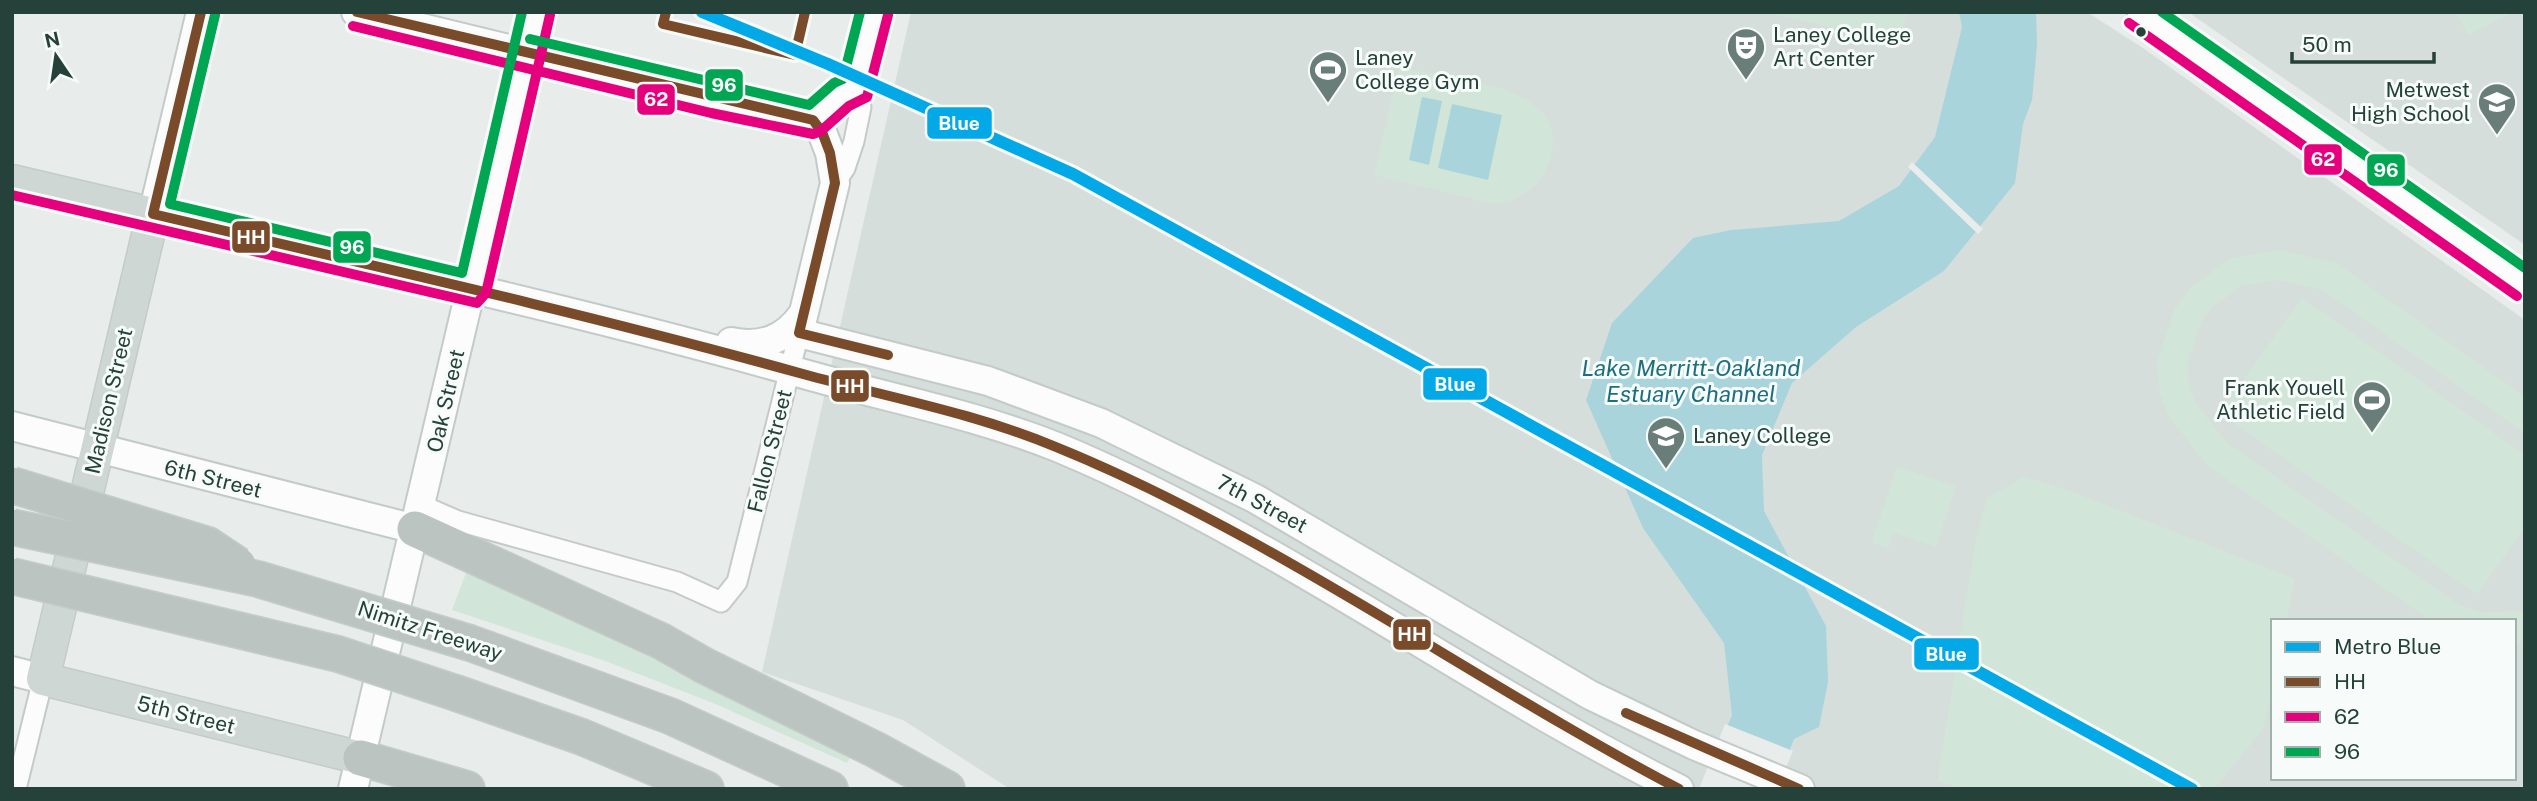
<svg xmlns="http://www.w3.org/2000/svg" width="2537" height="801" viewBox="0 0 2537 801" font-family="'Public Sans',sans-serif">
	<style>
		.built { fill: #d6dedb; fill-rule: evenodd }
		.green { fill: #d1e6d8 }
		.water { fill: #a9d4db }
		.pier { fill: #e8edeb }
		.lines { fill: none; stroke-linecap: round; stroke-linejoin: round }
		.street-casing { stroke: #c5cac8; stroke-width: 23 }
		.secondary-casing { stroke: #c3cbc8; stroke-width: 32 }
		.primary-casing { stroke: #c3ccc9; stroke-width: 35 }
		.highway-casing { stroke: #c3ccc9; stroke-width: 38 }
		.street { stroke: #fcfcfc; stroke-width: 19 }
		.secondary { stroke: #fcfcfc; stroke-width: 28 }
		.primary { stroke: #cfd7d5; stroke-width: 32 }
		.highway { stroke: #bcc4c2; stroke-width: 35 }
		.highway-bridge-casing { stroke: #c3ccc9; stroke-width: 38; stroke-linecap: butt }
		.highway-bridge { stroke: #bcc4c2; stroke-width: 35 }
		.bus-1-casing { stroke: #f7fbf9; stroke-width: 16 }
		.bus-2-casing { stroke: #f7fbf9; stroke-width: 16 }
		.bus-3-casing { stroke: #f7fbf9; stroke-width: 16 }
		.bus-1 { stroke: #7a4b2a; stroke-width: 10 }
		.bus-2 { stroke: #e5007d; stroke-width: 10 }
		.bus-3 { stroke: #00a651; stroke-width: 10 }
		.metro-1-casing { stroke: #f7fbf9; stroke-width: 18 }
		.metro-1 { stroke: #02a9e6; stroke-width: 12 }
		.bus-dot { fill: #24423a; stroke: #f7fbf9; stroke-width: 2.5 }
		.labels { text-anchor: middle; stroke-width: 6; stroke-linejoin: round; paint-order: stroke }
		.poi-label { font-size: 21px; fill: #24423a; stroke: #f7fbf9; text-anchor: start }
		.street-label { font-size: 21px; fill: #24423a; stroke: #f7fbf9 }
		.water-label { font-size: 23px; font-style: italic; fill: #1c6f80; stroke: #f7fbf9 }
		.line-badge { stroke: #f7fbf9; stroke-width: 2.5 }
		.badge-label { font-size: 19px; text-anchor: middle; font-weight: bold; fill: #fff }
	</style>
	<rect width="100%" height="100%" fill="#e8edeb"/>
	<path class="built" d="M911,12H2087L2143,48L2525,320V789H1010L903,720L762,672ZM2273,621H2514V778H2273Z
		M2188,12H2525V245L2308,95Z"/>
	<path class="green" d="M1765,12H1907L1899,43Z
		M2456,12H2513L2468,35Z
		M1399,68C1453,79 1591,85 1543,175C1534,191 1512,203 1494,203C1482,203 1469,198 1457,195C1430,188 1402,182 1374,175Z
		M2279,250L2336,263L2525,397V433L2323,290L2278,280L2242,286L2212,307L2201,322L2187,365L2189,386L2196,404L2227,443L2459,605L2482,612L2525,611V641L2514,642V621H2432L2208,466L2170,418L2160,393L2157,363L2175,309L2191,287L2230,259Z
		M2302,298L2525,455V527L2477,594L2220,413Z
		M1897,467L1956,486L1936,547L1893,533L1888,548L1872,542Z
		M2024,477L2065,489L2295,579L2286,621H2273V684L2264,728L2214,789H1963L1938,780L1975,545L1987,498Z
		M466,573L623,636L854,750L847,763L718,705L605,661L452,610Z"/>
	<path class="water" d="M1959,12H2036L2037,45L2032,100L2023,124L2015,183L1944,271L1856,327L1792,383L1762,455L1764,511L1826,626L1828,682L1819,727L1794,739L1774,789H1702L1732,715L1724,643L1643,528L1586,400L1612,323L1693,238L1731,230L1839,221L1899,186L1935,137L1962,27Z
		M1422,97L1442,101L1429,165L1409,160Z
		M1452,104L1502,115L1488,180L1438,168Z"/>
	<path class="pier" d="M1912,162L1983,229L1978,234L1908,167Z
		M1725,724L1793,751L1777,789H1699Z"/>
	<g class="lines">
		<g class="street-casing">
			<path id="street" d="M2137,12L2525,285
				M813,120L842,94L855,90
				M835,183L845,168L854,141L861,107L855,90L874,12
				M421,505L458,521L677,582L721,602L737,582L799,333
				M16,789L43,679"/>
		</g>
		<g class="secondary-casing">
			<path id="secondary" d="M201,12L153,214C373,266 593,314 811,376C893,399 977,415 1057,447C1276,538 1467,684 1679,789
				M356,12L714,99L813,120L822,132L830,153L835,183L799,333L988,381L1101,423L1254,498L1590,695L1694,745L1800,789
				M731,342C761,348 785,340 803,314
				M12,426L415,529
				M12,671L43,679
				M353,789L536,12"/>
		</g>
		<g class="primary-casing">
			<path id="primary" d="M12,181L153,214L43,679L361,758"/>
		</g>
		<g class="highway-casing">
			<path id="highway" d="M415,529L661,641L705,666L876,750L947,789
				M470,643L670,716L830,789
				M459,694L582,737L706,789
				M361,758L467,789"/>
		</g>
		<use href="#street" class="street"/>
		<use href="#secondary" class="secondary"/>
		<use href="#primary" class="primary"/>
		<use href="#highway" class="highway"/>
		<g class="highway-bridge-casing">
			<path id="highway-bridge" d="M12,485L208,545L238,565
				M12,527L258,579L470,643
				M12,576L338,654L459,694"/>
		</g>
		<use href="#highway-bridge" class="highway-bridge"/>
		<g class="bus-1-casing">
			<path id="bus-1" d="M201,12L153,214C370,265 588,314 803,374C887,397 975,413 1056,447C1273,535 1471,680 1679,789
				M357,12L813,120L822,132L830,153L835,183L799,333L888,355
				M666,12L663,24L795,55L805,12
				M1626,713L1799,789"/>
		</g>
		<g class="bus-2-casing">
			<path id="bus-2" d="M2129,23L2517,296
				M353,26L711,113L813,134L821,131L849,106L867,97L888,15
				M12,195L477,303L486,293L550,15"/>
		</g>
		<g class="bus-3-casing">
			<path id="bus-3" d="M2162,12L2525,268
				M215,15L170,204L462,273L522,12
				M530,39L809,105L834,83L843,79L860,12"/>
		</g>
		<use href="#bus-1" class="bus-1"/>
		<use href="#bus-2" class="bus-2"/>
		<use href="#bus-3" class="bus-3"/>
		<g class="metro-1-casing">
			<path id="metro-1" d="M702,12L828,64L1073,174L2192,789"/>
		</g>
		<use href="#metro-1" class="metro-1"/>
	</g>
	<defs>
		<g id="theatre-pin" transform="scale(2.0125)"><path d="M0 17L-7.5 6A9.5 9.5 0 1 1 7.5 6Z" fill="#697e78" stroke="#f7fbf9"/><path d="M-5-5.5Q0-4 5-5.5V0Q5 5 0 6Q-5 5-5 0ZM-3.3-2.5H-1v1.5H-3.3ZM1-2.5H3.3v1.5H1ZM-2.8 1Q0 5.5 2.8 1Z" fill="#fff"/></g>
		<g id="stadium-pin" transform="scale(2.0125)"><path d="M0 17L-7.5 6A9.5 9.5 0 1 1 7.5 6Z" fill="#697e78" stroke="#f7fbf9"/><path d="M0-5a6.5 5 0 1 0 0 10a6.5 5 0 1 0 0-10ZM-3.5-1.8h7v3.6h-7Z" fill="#fff"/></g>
		<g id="school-pin" transform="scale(2.0125)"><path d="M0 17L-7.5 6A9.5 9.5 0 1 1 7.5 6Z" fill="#697e78" stroke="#f7fbf9"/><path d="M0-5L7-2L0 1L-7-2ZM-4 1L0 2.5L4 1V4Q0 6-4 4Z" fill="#fff"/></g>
		<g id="university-pin" transform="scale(2.0125)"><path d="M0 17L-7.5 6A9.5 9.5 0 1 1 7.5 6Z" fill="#697e78" stroke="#f7fbf9"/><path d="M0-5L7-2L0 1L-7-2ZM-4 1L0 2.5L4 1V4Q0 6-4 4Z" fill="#fff"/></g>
	</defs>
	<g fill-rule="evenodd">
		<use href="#theatre-pin" x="1746" y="47"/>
		<use href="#stadium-pin" x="1328" y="70"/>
		<use href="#school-pin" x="2497" y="102"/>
		<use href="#stadium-pin" x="2372" y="400"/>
		<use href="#university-pin" x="1666" y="436"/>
	</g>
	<circle class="bus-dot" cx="2141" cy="32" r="6"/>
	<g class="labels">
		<g class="poi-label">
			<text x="1773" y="42">Laney College<tspan x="1773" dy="24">Art Center</tspan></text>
			<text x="1355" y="65">Laney<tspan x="1355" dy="24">College Gym</tspan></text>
			<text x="2470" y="97" text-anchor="end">Metwest<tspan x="2470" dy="24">High School</tspan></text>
			<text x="2345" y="395" text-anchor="end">Frank Youell<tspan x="2345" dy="24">Athletic Field</tspan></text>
			<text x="1693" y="443">Laney College</text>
		</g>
		<g class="street-label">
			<text transform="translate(109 401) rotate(-77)" y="7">Madison Street</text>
			<text transform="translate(446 401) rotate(-77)" y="7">Oak Street</text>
			<text transform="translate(770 451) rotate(-76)" y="7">Fallon Street</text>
			<text transform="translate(213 479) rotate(14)" y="7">6th Street</text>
			<text transform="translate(1262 504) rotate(28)" y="7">7th Street</text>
			<text transform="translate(430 631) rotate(18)" y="7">Nimitz Freeway</text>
			<text transform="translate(186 715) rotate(14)" y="7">5th Street</text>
		</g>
		<g class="water-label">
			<text x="1691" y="376">Lake Merritt-Oakland<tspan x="1691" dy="26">Estuary Channel</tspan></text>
		</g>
	</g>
	<g class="line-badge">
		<rect x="704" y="68" width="40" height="34" rx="7" fill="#00a651"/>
		<rect x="636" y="83" width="40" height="33" rx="7" fill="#e5007d"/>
		<rect x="926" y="106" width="67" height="34" rx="7" fill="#02a9e6"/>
		<rect x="2303" y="143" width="40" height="33" rx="7" fill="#e5007d"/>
		<rect x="2366" y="153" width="40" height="34" rx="7" fill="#00a651"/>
		<rect x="231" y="220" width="40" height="34" rx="7" fill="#7a4b2a"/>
		<rect x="332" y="230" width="40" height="34" rx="7" fill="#00a651"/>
		<rect x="1422" y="367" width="66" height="34" rx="7" fill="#02a9e6"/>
		<rect x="830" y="369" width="40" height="34" rx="7" fill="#7a4b2a"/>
		<rect x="1392" y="618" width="40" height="33" rx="7" fill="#7a4b2a"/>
		<rect x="1913" y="637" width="67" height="34" rx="7" fill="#02a9e6"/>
	</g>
	<g class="badge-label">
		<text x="724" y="92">96</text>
		<text x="656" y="106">62</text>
		<text x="959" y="130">Blue</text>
		<text x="2323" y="166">62</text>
		<text x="2386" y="177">96</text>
		<text x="251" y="244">HH</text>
		<text x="352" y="254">96</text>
		<text x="1455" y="391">Blue</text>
		<text x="850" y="393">HH</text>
		<text x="1412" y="641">HH</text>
		<text x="1946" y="661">Blue</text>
	</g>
	<rect width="2537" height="801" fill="none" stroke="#24423a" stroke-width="28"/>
	<rect x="2271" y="619" width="245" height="161" fill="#f7fbf9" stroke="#a3b1ad" stroke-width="2"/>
	<rect x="2285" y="642" width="35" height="10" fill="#02a9e6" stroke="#a3b1ad" stroke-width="2"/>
	<text x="2334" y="654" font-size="21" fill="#24423a">Metro Blue</text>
	<rect x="2285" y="677" width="35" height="10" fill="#7a4b2a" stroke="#a3b1ad" stroke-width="2"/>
	<text x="2334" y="689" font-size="21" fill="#24423a">HH</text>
	<rect x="2285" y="712" width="35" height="10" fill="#e5007d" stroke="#a3b1ad" stroke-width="2"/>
	<text x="2334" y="724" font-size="21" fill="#24423a">62</text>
	<rect x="2285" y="747" width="35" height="10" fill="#00a651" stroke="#a3b1ad" stroke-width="2"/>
	<text x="2334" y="759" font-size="21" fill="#24423a">96</text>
	<g transform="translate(56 56) rotate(347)" stroke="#f7fbf9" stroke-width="5" paint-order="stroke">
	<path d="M0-5L12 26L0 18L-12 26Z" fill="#24423a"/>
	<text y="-10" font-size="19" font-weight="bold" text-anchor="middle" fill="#24423a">N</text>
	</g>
	<path d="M2292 52v10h142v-10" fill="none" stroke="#24423a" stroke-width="3.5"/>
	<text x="2302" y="52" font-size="21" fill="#24423a" stroke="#f7fbf9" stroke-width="5" paint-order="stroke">50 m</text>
</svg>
